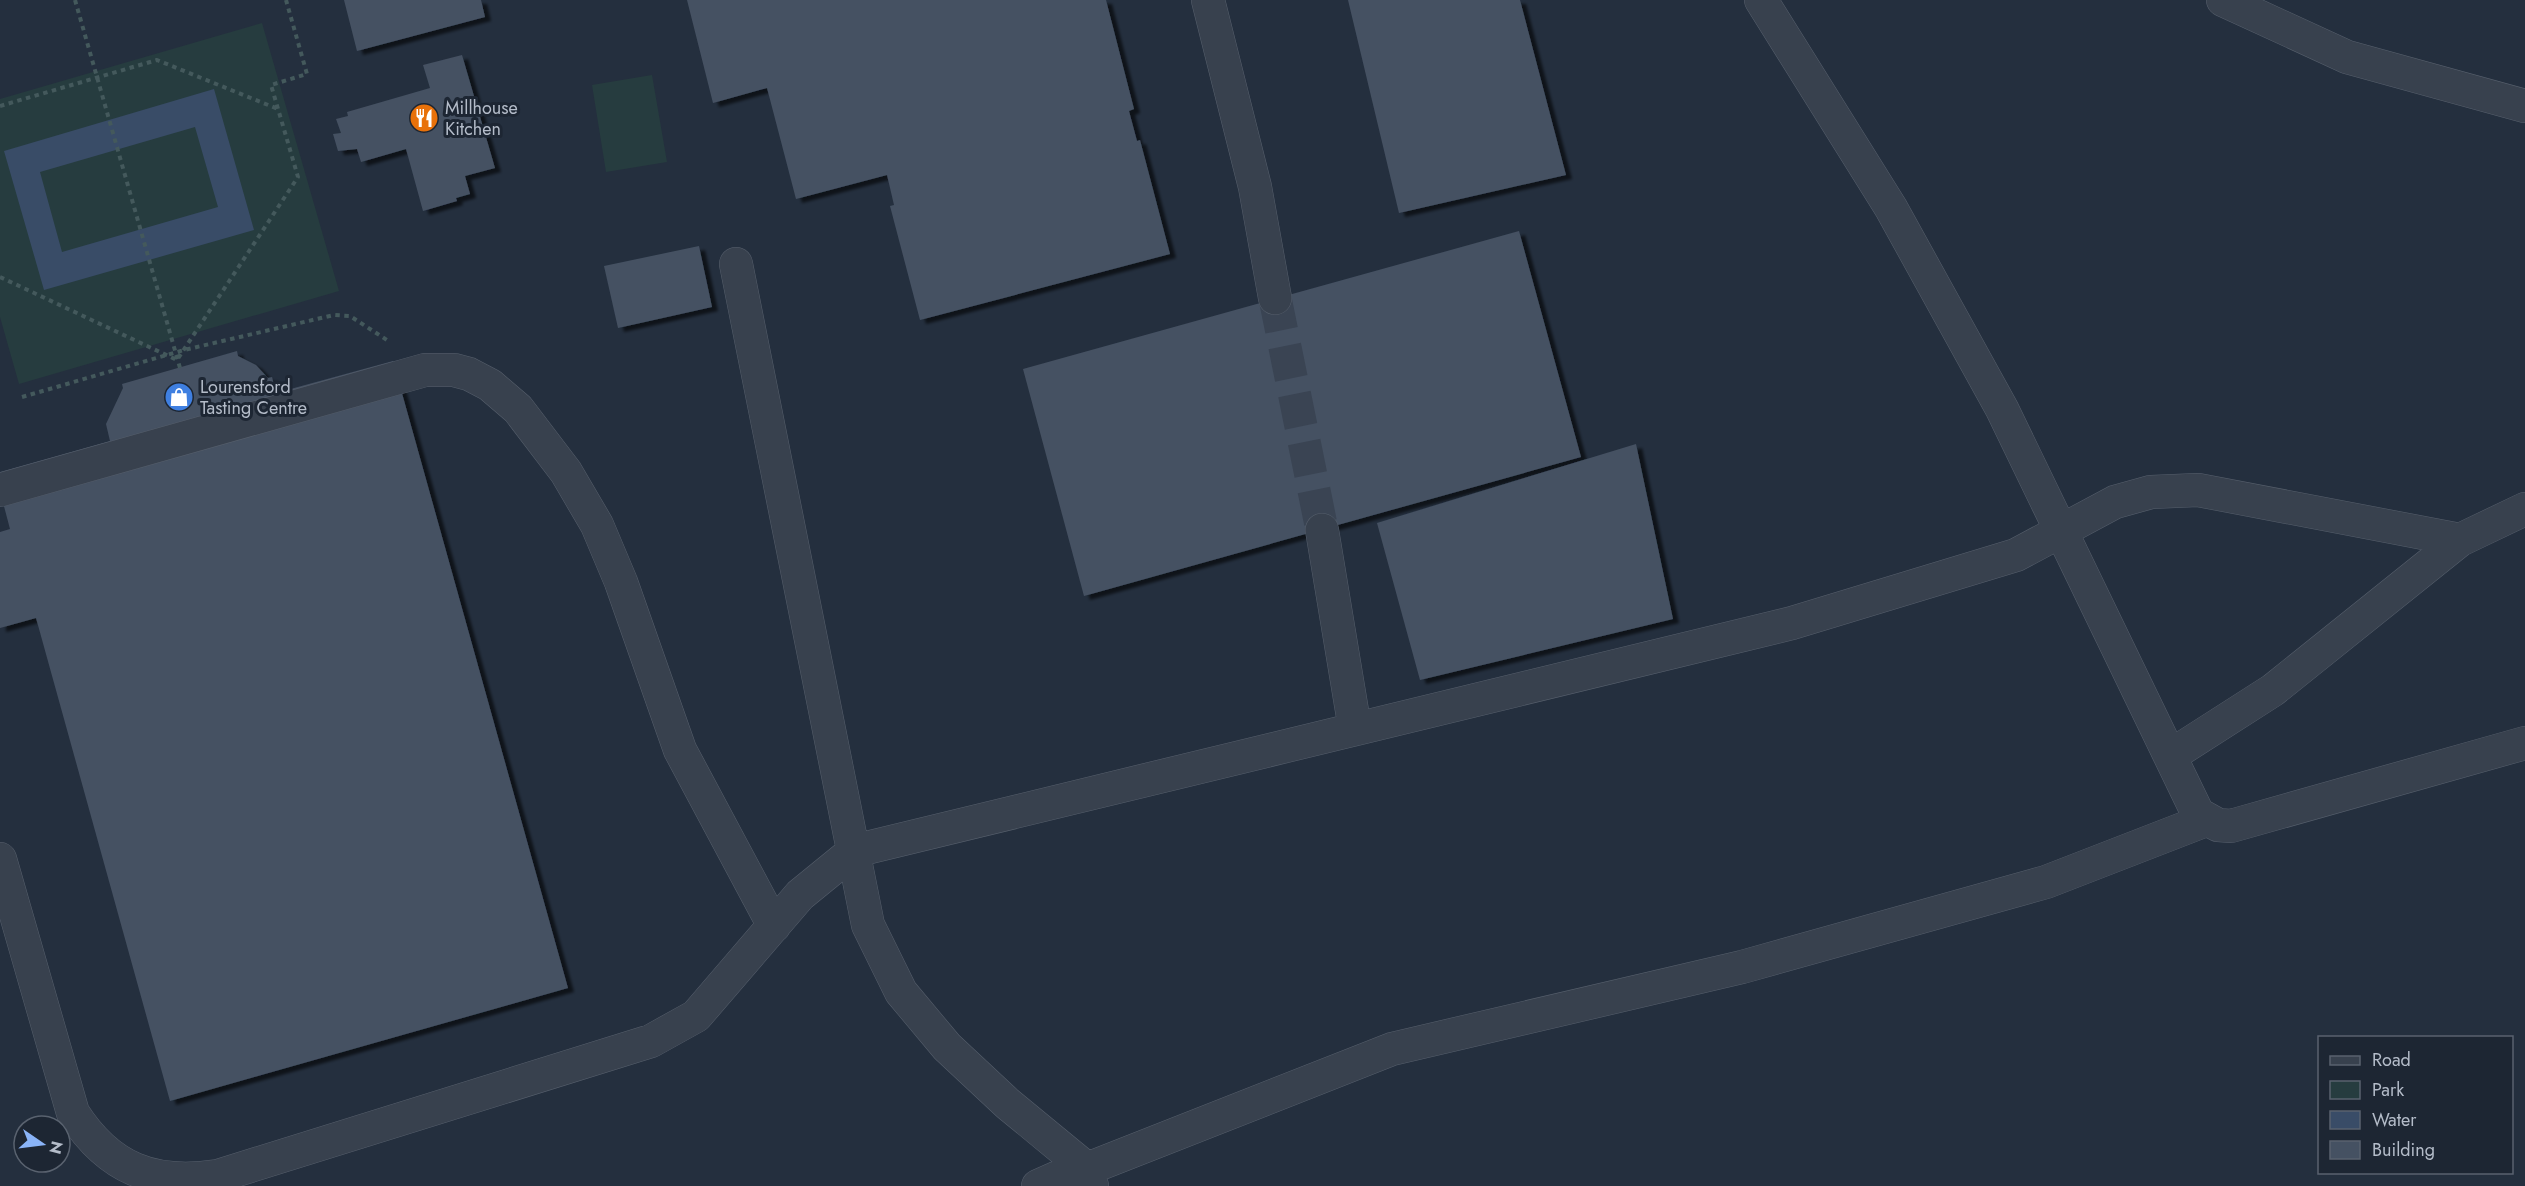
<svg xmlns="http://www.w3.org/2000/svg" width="2525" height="1186" viewBox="0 0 2525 1186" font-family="Jost,sans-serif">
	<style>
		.green { fill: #263c3f }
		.water { fill: #394c67; fill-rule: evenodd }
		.building { fill: #455162; filter: url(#shadow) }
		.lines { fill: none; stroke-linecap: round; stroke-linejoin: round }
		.minor-tunnel { stroke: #3a4453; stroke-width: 33; stroke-dasharray: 33 16; stroke-linecap: butt }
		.minor-casing { stroke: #565f6c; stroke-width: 34 }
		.path { stroke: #44595c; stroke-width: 4; stroke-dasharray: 4.5 4.5; stroke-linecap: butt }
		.minor { stroke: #38414e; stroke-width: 33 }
		.labels { text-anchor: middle; stroke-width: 6; stroke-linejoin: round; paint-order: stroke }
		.poi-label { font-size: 18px; fill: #b4bcc9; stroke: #1d2633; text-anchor: start }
	</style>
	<defs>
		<filter id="shadow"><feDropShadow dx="6" dy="4" stdDeviation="1.5" flood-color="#0009"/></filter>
	</defs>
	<rect width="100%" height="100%" fill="#242f3e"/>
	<path class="green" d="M262,23L339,291L19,384L0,317V99Z
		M652,75L667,162L606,172L592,85Z"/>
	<path class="water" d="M214,89L254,230L44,290L4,151ZM195,127L218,207L62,252L40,172Z"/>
	<path class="building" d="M344,0H481L485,17L357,51Z
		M687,0H1106L1134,109L1129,111L1137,141L1140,140L1170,254L920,320L890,206L894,205L887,175L796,199L767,88L713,103Z
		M1348,0H1520L1566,175L1399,213Z
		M462,55L495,168L465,176L470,194L456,198L457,201L423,211L406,149L361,162L357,149L338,151L333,134L341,133L336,119L348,116L347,112L430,88L423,65Z
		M1519,231L1581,457L1084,596L1023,369Z
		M699,246L712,307L618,328L604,266Z
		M237,351L238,356L256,365L268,378L272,377L276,393L393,361L568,988L170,1101L36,618L0,628V532L10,529L0,491V472L110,441L106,424L123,388L122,384Z
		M1636,444L1673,619L1420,680L1377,523Z"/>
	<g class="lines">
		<path class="minor-tunnel" d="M1275,298L1322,530"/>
		<g class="minor-casing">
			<path id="minor" d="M1208,0L1255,187L1275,298
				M1761,0L1891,208L2002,409L2198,814L2218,825L2231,826L2525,743
				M2223,0L2347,57L2525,106
				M736,264L868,925L901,992L947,1047L1008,1104L1087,1169
				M0,490L425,370H454L469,374L490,385L518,409L566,472L597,525L621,582L680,750L774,926
				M1322,530L1355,729
				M2170,756L2273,690L2460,540L2525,509
				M0,859L73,1113C109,1169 153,1186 218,1176L651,1041L696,1016L800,895L854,851L1792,623L2016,555L2115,502L2151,492L2198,490L2460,540
				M1038,1186L1056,1178L1087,1169
				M1092,1186L1087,1169L1392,1049L1742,967L2046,882L2206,820"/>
		</g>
		<path class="path" d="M75,0L180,368
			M0,106L157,60L278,109
			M0,277L177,360L298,177L271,85L307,74L286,0
			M22,397L184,350L334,315L350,316L390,342"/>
		<use href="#minor" class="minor"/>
	</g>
	<defs>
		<g id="restaurant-disc" transform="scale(1.5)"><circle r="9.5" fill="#e8710a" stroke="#1d2633"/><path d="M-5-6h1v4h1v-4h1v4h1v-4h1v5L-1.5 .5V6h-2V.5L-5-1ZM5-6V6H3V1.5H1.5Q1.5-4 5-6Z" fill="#fff"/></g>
		<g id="shop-disc" transform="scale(1.5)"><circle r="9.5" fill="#3f7fe0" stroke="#1d2633"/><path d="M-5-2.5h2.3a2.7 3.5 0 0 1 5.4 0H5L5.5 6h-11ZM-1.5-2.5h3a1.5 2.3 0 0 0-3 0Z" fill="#fff"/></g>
	</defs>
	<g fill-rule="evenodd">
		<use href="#restaurant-disc" x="424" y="118"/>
		<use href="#shop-disc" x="179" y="397"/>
	</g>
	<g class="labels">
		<g class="poi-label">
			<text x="445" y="114">Millhouse<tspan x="445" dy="21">Kitchen</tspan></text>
			<text x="200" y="393">Lourensford<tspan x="200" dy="21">Tasting Centre</tspan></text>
		</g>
	</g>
	<rect x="2318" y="1036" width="195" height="138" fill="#1d2633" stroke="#59626f" stroke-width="1.5"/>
	<rect x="2330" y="1056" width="30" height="9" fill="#38414e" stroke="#59626f" stroke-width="1.5"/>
	<text x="2372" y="1066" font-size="18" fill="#b4bcc9">Road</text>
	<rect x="2330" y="1081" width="30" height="18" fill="#263c3f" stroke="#59626f" stroke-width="1.5"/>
	<text x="2372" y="1096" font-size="18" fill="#b4bcc9">Park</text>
	<rect x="2330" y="1111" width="30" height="18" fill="#394c67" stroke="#59626f" stroke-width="1.5"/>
	<text x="2372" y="1126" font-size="18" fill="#b4bcc9">Water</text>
	<rect x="2330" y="1141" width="30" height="18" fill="#455162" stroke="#59626f" stroke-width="1.5"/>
	<text x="2372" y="1156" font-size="18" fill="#b4bcc9">Building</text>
	<g transform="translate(42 1144) rotate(104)"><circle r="28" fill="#1d2633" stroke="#59626f" stroke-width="1.5"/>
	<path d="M0-4.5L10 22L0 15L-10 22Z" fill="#8ab4f8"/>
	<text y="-9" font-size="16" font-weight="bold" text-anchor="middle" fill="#b4bcc9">N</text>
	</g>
</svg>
